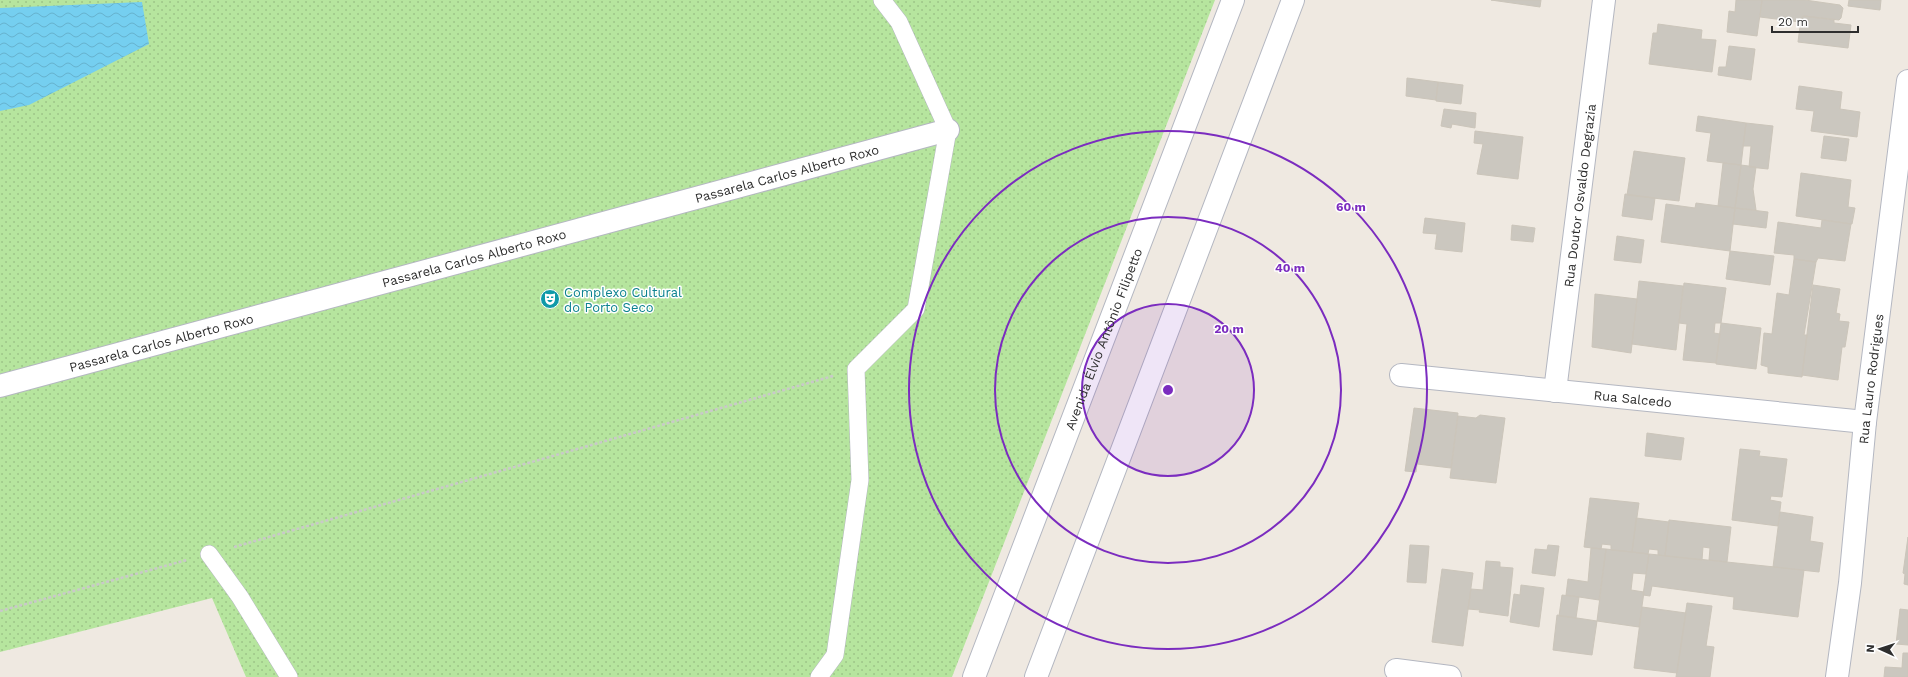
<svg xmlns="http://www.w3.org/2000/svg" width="1908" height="677" viewBox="0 0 1908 677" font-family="'Work Sans',sans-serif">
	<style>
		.park { fill: url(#park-dots) }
		.water { fill: url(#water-waves) }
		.building { fill: #cbc7bf; stroke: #cbc5ba }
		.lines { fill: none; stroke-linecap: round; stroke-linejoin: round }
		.lane-casing { stroke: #b4b7c1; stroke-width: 18 }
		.street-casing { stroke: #b4b7c1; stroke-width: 24 }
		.secondary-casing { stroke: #b4b7c1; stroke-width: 24 }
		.path { stroke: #c9c9c9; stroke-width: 2.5; stroke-dasharray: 3 2; stroke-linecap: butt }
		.lane { stroke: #fff; stroke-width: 17 }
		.street { stroke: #fff; stroke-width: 22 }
		.secondary { stroke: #fff; stroke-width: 22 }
		.ring { fill: none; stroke: #7b2cbf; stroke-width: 2 }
		.labels { text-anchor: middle; stroke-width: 3; stroke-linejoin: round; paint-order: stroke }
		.street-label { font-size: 13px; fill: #2e2e2e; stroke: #fff }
		.culture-label { font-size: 13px; fill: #0d838f; stroke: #fff; text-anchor: start }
		.centre { fill: #7b2cbf; stroke: #fff; stroke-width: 2 }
		.ring-label { font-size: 12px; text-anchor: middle; font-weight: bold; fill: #7b2cbf; stroke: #fff; stroke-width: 3; stroke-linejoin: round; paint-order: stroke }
	</style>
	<defs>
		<pattern id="park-dots" width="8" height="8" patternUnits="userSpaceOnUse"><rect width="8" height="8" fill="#b6e59e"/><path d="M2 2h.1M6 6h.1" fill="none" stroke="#9dc588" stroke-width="1.8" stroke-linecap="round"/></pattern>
		<pattern id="water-waves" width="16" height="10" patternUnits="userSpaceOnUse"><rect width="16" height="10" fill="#75cff0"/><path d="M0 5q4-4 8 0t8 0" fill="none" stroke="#66b2ce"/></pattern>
	</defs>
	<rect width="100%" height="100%" fill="#efe9e1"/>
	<path class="park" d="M0,0H1215L952,677H246L212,598L0,652Z"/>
	<path class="water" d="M142,2L149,44L29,105L0,111V8Z"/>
	<path class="building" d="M1491,0H1541L1540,7Z
		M1736,0H1762L1757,36L1727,32L1729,11L1735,12Z
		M1762,0H1805L1840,5L1843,8L1841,18L1839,20L1804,16L1801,18L1800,22L1760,17Z
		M1849,0H1881L1880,10L1848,6Z
		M1804,16L1834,20V23L1851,25L1848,48L1798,42L1801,18Z
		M1658,24L1702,30L1701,39L1716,40L1712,72L1649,64L1653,33H1657Z
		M1729,46L1755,49L1751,80L1718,75L1719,67H1726Z
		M1407,78L1438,82L1436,100L1406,96Z
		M1438,82L1463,85L1461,104L1436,101Z
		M1799,86L1842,92L1840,109L1860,112L1857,137L1811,131L1814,111L1796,109Z
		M1444,109L1476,113L1475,128L1452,124L1451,128L1441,126Z
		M1698,116L1746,123L1741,165L1707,161L1711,133L1696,131Z
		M1746,123L1773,126L1768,169L1749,167L1751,146H1743Z
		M1475,131L1523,137L1518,179L1477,174L1483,144L1474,143Z
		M1824,136L1849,139L1846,161L1821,158Z
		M1634,151L1685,158L1679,201L1627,195Z
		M1723,163L1741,165L1735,208L1718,206Z
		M1741,165L1756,167L1753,189L1756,210L1735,208Z
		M1801,173L1851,180L1848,207L1855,208L1852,224L1796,216Z
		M1625,194L1655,198L1652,220L1622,216Z
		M1696,203L1735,208L1730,251L1661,242L1666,204L1695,208Z
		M1735,208L1768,212L1766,228L1733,224Z
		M1425,218L1465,223L1462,252L1435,249L1437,234L1423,233Z
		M1822,220L1851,224L1845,261L1818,258L1816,262L1794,259V255L1774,253L1778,222L1821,228Z
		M1512,225L1535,228L1533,242L1511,240Z
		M1617,236L1644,240L1641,263L1614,260Z
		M1730,251L1774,256L1770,285L1726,279Z
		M1794,259L1816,262L1804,335H1807L1802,377L1768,373V367L1761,365L1764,333L1772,334L1777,293L1789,295Z
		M1639,281L1683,286L1676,350L1632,344Z
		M1684,283L1726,288L1721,323H1715L1714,333L1720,334L1716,363L1683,360L1687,324L1679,323Z
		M1813,285L1840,289L1836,313L1840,314L1839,321L1849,322L1845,347H1842L1838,380L1802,375Z
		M1595,294L1637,299L1631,353L1592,347Z
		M1721,323L1761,328L1756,369L1716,364Z
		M1414,408L1458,413L1451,468L1417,464L1416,472L1405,471Z
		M1480,415L1505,418L1496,483L1450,478L1458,416L1476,418Z
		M1647,433L1684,438L1681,460L1645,456Z
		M1740,449L1760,451L1759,456L1787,459L1782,497L1771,496L1770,500L1781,502L1778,526L1732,520Z
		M1590,498L1639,503L1632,552L1611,550V545L1602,544L1601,549L1584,547Z
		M1780,512L1813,517L1810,541L1823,543L1819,572L1773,567Z
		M1636,518L1669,522L1665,556L1658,555V550L1649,549L1648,554L1632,552Z
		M1669,520L1731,527L1727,562L1709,560L1710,548L1703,547L1702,560L1665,556Z
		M1908,537V585L1904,584L1905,574L1903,573Z
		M1410,545L1429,546L1426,583L1407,582Z
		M1548,545L1559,546L1555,576L1532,573L1535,549L1547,550Z
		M1591,548L1606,549L1599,600L1566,595L1568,579L1588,582Z
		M1606,549L1649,554L1646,574L1633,573L1631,590L1644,592L1639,627L1597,621Z
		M1649,554L1804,570L1798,617L1733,609L1734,597L1652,586L1650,596L1643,595Z
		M1486,561L1500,562V567L1513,568L1508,616L1479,612L1480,610L1468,609L1471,589L1483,590Z
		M1442,569L1473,573L1463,646L1432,642Z
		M1521,585L1544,588L1539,627L1510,622L1514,594L1520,595Z
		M1562,595L1579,597L1576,618L1559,616Z
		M1687,603L1712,606L1706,646L1714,647L1710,677H1676Z
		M1642,607L1686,613L1677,673L1634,668Z
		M1900,609L1908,610V645L1896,644Z
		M1557,615L1597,621L1592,655L1553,650Z
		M1903,653H1908V677H1884L1885,667L1902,668Z"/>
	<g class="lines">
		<g class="lane-casing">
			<path id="lane" d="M209,554L240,597L289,677
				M819,677L835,655L860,480L856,369L916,309L948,130L899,22L882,0"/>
		</g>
		<g class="street-casing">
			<g id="street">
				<path id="s1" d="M1401,375L1865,422"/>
				<path id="s2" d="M0,386L948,130"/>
				<path id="s3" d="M1555,391L1604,0"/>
				<path d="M1396,670L1450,677"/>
				<path id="s4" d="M1837,677L1850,583L1865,422L1908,81"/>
			</g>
		</g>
		<g class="secondary-casing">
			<g id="secondary">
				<path id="s5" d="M974,677L1233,0"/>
				<path d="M1036,677L1293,0"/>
			</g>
		</g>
		<path class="path" d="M234,547L833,376
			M0,611L187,560"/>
		<use href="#lane" class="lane"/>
		<use href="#street" class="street"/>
		<use href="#secondary" class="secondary"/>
	</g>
	<circle cx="1168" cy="390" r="86" fill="#7b2cbf" fill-opacity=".12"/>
	<g class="ring">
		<circle cx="1168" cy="390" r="86"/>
		<circle cx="1168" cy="390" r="173"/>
		<circle cx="1168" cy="390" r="259"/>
	</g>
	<defs>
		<g id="theatre-disc" transform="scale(1)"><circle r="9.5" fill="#0f9aa8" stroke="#fff"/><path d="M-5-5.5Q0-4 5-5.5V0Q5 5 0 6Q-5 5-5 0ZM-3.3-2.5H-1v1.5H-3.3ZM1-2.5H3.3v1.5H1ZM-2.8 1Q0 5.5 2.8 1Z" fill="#fff"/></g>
	</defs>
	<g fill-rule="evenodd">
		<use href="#theatre-disc" x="550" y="299"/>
	</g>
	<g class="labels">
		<g class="street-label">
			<text dy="5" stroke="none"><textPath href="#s2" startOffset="815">Passarela Carlos Alberto Roxo</textPath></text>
			<text dy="5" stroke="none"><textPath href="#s3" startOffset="197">Rua Doutor Osvaldo Degrazia</textPath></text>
			<text dy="5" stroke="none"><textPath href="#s2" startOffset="491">Passarela Carlos Alberto Roxo</textPath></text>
			<text dy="5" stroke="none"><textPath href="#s5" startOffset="362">Avenida Élvio Antônio Filipetto</textPath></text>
			<text dy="5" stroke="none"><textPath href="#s2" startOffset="167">Passarela Carlos Alberto Roxo</textPath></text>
			<text dy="5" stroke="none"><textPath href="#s4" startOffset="300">Rua Lauro Rodrigues</textPath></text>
			<text dy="5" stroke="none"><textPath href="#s1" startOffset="233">Rua Salcedo</textPath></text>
		</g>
		<g class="culture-label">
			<text x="564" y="297">Complexo Cultural<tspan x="564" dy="15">do Porto Seco</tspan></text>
		</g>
	</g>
	<circle cx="1168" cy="390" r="6" class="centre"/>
	<g class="ring-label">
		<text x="1351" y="211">60 m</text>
		<text x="1290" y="272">40 m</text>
		<text x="1229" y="333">20 m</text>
	</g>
	<g transform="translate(1880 649) rotate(273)" stroke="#ffffff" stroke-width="3" paint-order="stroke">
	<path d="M0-3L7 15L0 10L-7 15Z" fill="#2e2e2e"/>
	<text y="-6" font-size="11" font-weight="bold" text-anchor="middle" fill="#2e2e2e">N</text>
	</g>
	<path d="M1772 26v6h86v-6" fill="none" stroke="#2e2e2e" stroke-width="2"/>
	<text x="1778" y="26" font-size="12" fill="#2e2e2e" stroke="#ffffff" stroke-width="3" paint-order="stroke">20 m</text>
</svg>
